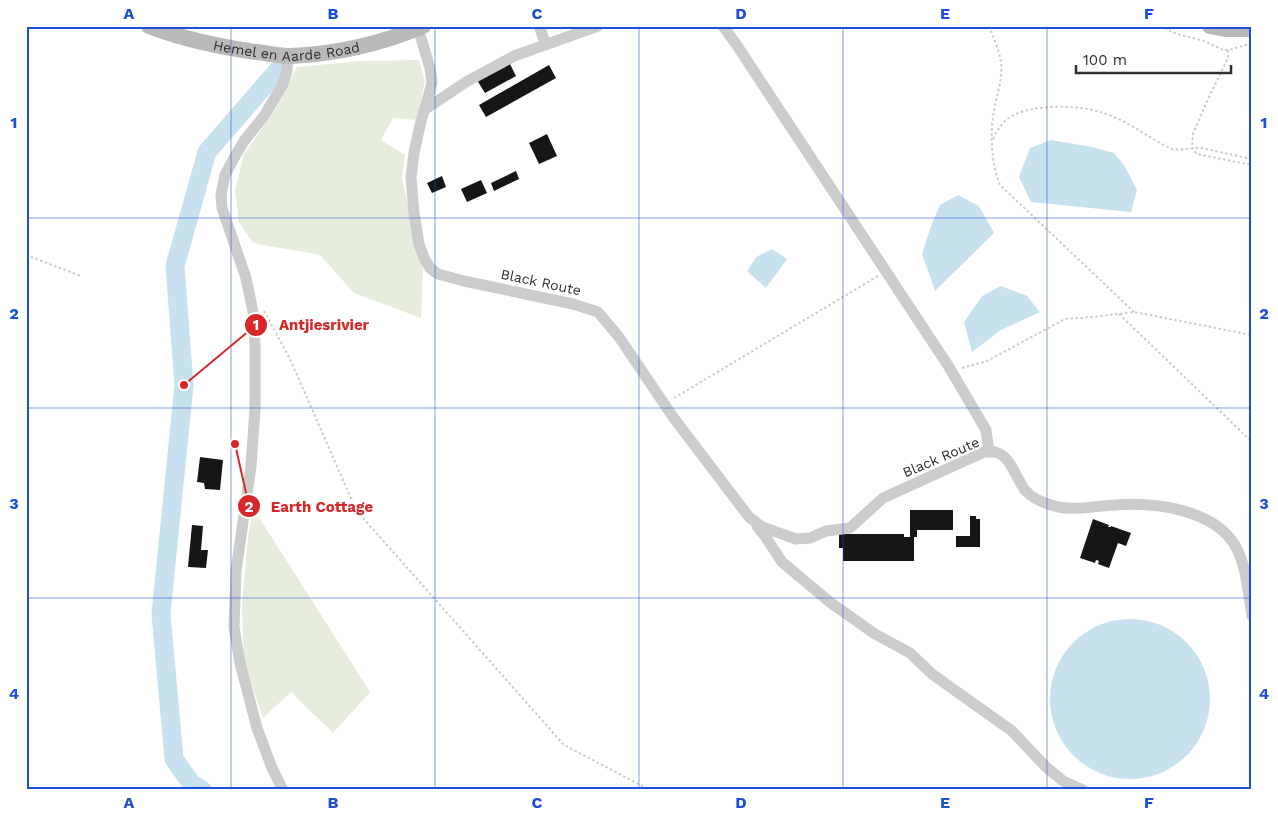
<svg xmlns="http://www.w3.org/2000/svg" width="1278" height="816" viewBox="0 0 1278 816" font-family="'Work Sans',sans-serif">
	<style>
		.green { fill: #e6eddc }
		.water { fill: #c7e1ee }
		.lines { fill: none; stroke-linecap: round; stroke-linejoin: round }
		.river { stroke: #c7e1ee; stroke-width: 19 }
		.building { fill: #161616 }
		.path { stroke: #ccc; stroke-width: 2; stroke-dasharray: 2.5 2.5; stroke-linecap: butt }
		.street { stroke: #ccc; stroke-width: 11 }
		.secondary { stroke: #b9b9b9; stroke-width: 16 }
		.grid { fill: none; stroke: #1d4ed8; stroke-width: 1; stroke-opacity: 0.55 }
		.labels { text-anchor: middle; stroke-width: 5; stroke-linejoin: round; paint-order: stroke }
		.street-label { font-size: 14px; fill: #2f2f2f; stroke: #fff }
		.leader { fill: none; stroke: #d62828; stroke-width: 2 }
		.callout-dot { fill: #d62828; stroke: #fff; stroke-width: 2 }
		.mark-label { font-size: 15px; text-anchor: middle; font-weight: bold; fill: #fff }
		.callout-label { font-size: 15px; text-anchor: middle; font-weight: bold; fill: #d62828; stroke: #fff; stroke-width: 5; stroke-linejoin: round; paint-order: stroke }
		.neatline { fill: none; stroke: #1d4ed8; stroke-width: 2 }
		.grid-label { font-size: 16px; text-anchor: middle; font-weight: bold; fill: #1d4ed8 }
	</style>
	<rect width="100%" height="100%" fill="#fff"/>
	<path class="green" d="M419,60L425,82L416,120L393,118L381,140L405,155L402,178L423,270L421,318L354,293L320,255L253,243L239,222L235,191L244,154L273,113L297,67L360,61Z
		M253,508L370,692L333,733L291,692L263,718L244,662L242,605L248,537Z"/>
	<path class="water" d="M1051,140L1092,147L1114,153L1124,165L1137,190L1131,212L1031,202L1019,177L1030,148Z
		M958,195L979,206L994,233L935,291L922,254L931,226L940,205Z
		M772,249L787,259L766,288L747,271L756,257Z
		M1001,286L1027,296L1040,312L1001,330L972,352L964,322L982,296Z
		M1050 699a80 80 0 1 1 160 0a80 80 0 1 1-160 0Z"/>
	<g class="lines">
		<path class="river" d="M202,790L191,783L174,759L161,614L184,385L175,266L207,152L279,69"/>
	</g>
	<path class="building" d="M509,62L516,76L485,93L477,80Z
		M549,65L556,78L486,117L479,105Z
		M547,134L557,156L539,164L529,143Z
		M516,171L519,179L494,191L491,183Z
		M442,176L446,187L432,193L427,183Z
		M481,180L487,193L467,202L461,189Z
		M200,457L223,460L220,490L205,489L204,483L197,482Z
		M910,510H953V530H917V537H914V561H843V548H839V534H904V537H910Z
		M970,516H976V519H980V547H956V536H970Z
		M1093,519L1109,525L1108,527H1111V526L1131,533L1126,546L1118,543L1109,568L1098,564L1099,561L1096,560L1095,563L1080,558Z
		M192,525L203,526L201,550H208L206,568L188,567Z"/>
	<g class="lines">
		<path class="path" d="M989,26C993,37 1000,52 1001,63C1003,82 995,99 993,117C990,139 992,165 1000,185L1134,312
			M1160,26L1177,34L1204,41L1223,50H1229L1252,43
			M1228,50V58L1208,99L1193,134L1192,147L1193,150L1197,154L1252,165
			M993,139C1004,113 1024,109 1050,107C1073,106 1093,108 1114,117C1135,126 1152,140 1172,149C1182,151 1191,147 1201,148L1252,159
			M26,255L81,276
			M264,311L290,359L356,510L564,745L650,790
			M1119,314L1252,442
			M962,368L987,361L1065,319L1093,317L1134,312L1252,335
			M674,398L878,276"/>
		<path class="street" d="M539,26L546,45
			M723,26L736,44L949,367L986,430L989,452
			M418,28L430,68L432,83L420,125L414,153L411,177L414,213L419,244L425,260L430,268L438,274L464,281L573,304L598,312L619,337L673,417L733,496L749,517L762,527L796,539L810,538L826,531L850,528L883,498L984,452C987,452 992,452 995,452C1008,455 1013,470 1019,480C1021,483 1022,487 1025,490C1031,497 1041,502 1051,505C1072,512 1093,506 1115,505C1154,502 1217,509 1237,549C1247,569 1248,594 1252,616
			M424,110L466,82L514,56L598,26
			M757,526L765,536L782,562L831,603L875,634L910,653L932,674L1012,731L1046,767L1063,781L1083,790
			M283,790L272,768L257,728L240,663L234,627L236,571L251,466L255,409V344L253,312L246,278L222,208L221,195L225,175L234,158L244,141L264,116L283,84L287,71L288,56"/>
		<g class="secondary">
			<path id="s1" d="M149,26C183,39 220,47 256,52C267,53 279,56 290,56C335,54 381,44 423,26"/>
			<path d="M1210,26L1225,29H1252"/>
		</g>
	</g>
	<path class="grid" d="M231,26V790M435,26V790M639,26V790M843,26V790M1047,26V790M26,218H1252M26,408H1252M26,598H1252"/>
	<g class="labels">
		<g class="street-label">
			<text dy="5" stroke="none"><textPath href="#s1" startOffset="141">Hemel en Aarde Road</textPath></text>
			<text transform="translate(541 282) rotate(12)" y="5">Black Route</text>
			<text transform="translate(941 457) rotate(-23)" y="5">Black Route</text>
		</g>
	</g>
	<path class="leader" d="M184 385L256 325M235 444L249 506"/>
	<g class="callout-dot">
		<circle cx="184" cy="385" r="5"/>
		<circle cx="235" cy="444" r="5"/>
		<circle cx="256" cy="325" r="12"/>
		<circle cx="249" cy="506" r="12"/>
	</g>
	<g class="mark-label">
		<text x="256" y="330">1</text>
		<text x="249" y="512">2</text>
	</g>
	<g class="callout-label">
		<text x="324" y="330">Antjiesrivier</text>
		<text x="322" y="512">Earth Cottage</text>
	</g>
	<rect width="1278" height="816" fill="none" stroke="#ffffff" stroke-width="55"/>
	<path d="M1076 65v8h155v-8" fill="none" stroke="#2f2f2f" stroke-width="2.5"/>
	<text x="1083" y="65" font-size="15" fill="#2f2f2f" stroke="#ffffff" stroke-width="4" paint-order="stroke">100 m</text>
	<rect x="28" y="28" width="1222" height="760" class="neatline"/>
	<g class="grid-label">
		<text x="129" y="19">A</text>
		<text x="333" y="19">B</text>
		<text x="537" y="19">C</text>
		<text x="741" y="19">D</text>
		<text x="945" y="19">E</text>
		<text x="1149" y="19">F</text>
		<text x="14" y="128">1</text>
		<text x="1264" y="128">1</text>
		<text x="14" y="319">2</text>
		<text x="1264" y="319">2</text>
		<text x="14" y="509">3</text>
		<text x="1264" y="509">3</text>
		<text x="14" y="699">4</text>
		<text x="1264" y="699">4</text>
		<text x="129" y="808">A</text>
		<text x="333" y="808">B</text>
		<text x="537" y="808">C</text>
		<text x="741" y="808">D</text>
		<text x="945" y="808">E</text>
		<text x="1149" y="808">F</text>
	</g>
</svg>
